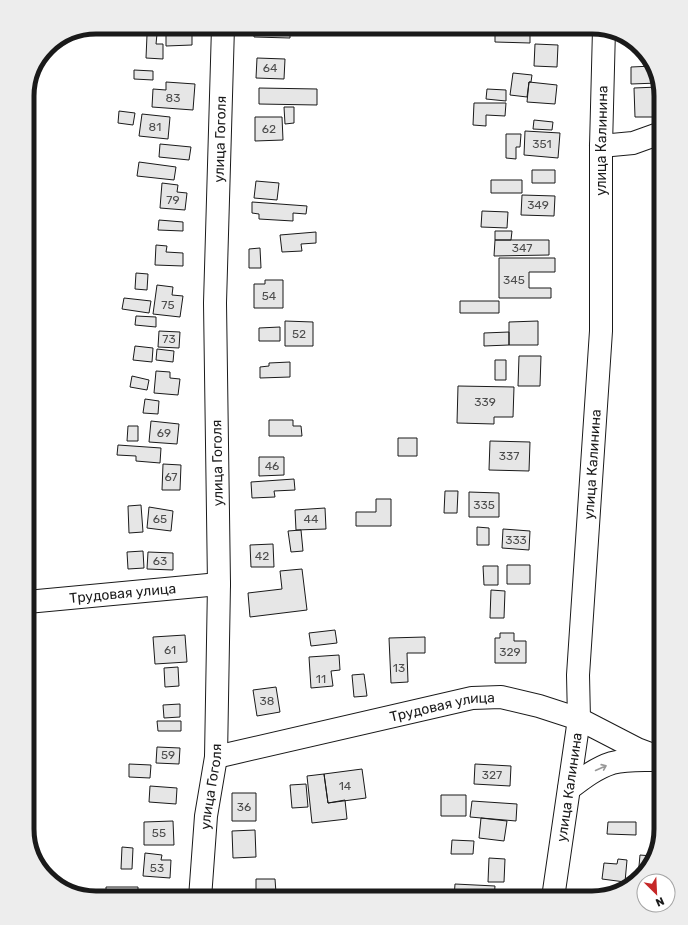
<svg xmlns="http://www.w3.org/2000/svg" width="688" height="925" viewBox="0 0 688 925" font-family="Rubik,sans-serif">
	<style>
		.building { fill: #e6e6e6; stroke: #1a1a1a }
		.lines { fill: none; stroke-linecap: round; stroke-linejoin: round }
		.minor-casing { stroke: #1a1a1a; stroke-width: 24 }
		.minor { stroke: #fff; stroke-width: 22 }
		.oneway { stroke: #989898 }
		.labels { text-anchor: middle; stroke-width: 3; stroke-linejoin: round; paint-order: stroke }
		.number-label { font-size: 12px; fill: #4d4d4d }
		.street-label { font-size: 14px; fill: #1a1a1a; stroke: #fff }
		.rim { fill: none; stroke: #1a1a1a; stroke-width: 5 }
	</style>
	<rect width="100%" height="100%" fill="#fff"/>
	<path class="building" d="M254,27H290V38L254,37Z
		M491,27H539V29Z
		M539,27H569V29H539Z
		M495,32L530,33V43L495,42Z
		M166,33H192V45L166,46Z
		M157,34L156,44H163V59L146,58L147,35Z
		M535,44L558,45L557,67L534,66Z
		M257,58L285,59L284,79L256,78Z
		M653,66L658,83L631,84V67Z
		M134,70L153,71V80L134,79Z
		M513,73L532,75L531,82H529L527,97L510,95Z
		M166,82L195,84L193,110L152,107L153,89L166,90Z
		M529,82L557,85L555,104L527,102Z
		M658,87L659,117H635L634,88Z
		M259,88L317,89V105L259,104Z
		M487,89L506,90V101L486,99Z
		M474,103H506L505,116L486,115V126L473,125Z
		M284,107H294V123L285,124Z
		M119,111L135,113L133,125L118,123Z
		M142,114L170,117L168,139L139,136Z
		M255,117H282L283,140L255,141Z
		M534,120L553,122L552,130L533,129Z
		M525,131L560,133L558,158L524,155Z
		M506,134H521L520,147H516V159L506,158Z
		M160,144L191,147L189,160L159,157Z
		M139,162L176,167L174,180L137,176Z
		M532,170H555V183H532Z
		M491,180H522V193H491Z
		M256,181L279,183L277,200L254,198Z
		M162,183L178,185L177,192L187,193L185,210L160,208Z
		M522,195L555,196L554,216L521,215Z
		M252,202L307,206L306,214L293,213V221L259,219V214L252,213Z
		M482,211L508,212L507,228L481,227Z
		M159,220L183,222V231L158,230Z
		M495,231H512L511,240H495Z
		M316,232V243L301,244L302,251L282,252L280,235Z
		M495,240H549V255L494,256Z
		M156,245L167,246L166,252L183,253V266L155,265Z
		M260,248L261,268H249V249Z
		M499,258H555V272H529V288H551V298H499Z
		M136,273L148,274L147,290L135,289Z
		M265,280H283V308H254V284H265Z
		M157,285L173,287L172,295L183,296L180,317L153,314Z
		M124,298L151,301L149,313L122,309Z
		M460,301H499V313H460Z
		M136,316L156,317V327L135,325Z
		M285,321L313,322V346H285Z
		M538,321V345H509V322Z
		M280,327V341H259V328Z
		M159,331L180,332L179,348L158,347Z
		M509,332V345L484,346V333Z
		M135,346L153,348L152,362L133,360Z
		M157,349L174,351L173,362L156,360Z
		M519,356H541L540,386H518Z
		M495,360H506V380H495Z
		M290,362V377L260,378V367L269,366V363Z
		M156,371L170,372V378L180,379L178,395L154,393Z
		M132,376L149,380L147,390L130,387Z
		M458,386L514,387L513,417H494V424L457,423Z
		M145,399L159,401L158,414L143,413Z
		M269,420H293V426H301L302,436H269Z
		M151,421L179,424L177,444L149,442Z
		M128,426H138V441H127Z
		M398,438H417V456H398Z
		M490,441L530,442L529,471L489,470Z
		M118,445L161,448L160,463L136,461V456L117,455Z
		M259,457H284V475L259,476Z
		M163,464L181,465L180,490H162Z
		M294,479L295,490L274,491L275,497L252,498L251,482Z
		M445,491H458L457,513H444Z
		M469,492L499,493V517H469Z
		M376,499H391V526H356V512H376Z
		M141,505L143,532L129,533L128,506Z
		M149,507L173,511L171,531L147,528Z
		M325,508L326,529L296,530L295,510Z
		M477,527L489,528V545H477Z
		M503,529L530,531L529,550L502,548Z
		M301,530L303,551L291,552L288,531Z
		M273,544L274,567H251L250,545Z
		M143,551L144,568L128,569L127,552Z
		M148,552L173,553V570L147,569Z
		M507,565H530V584H507Z
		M483,566H498V585H484Z
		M302,569L307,610L250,617L248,593L282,589L280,571Z
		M491,590L505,591L504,618H490Z
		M335,630L337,643L311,646L309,633Z
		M500,633H514V641H526V663H495V638H500Z
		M185,635L187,662L155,664L153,637Z
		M425,637V653H407L408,682L391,683L389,638Z
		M339,655L340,670L331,671L333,686L311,688L309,657Z
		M178,667L179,686L165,687L164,668Z
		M364,674L367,696L354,697L352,675Z
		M276,687L280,712L257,716L253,690Z
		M180,704V717L164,718L163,705Z
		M157,721H181V731H158Z
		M157,747L180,748L179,764L156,763Z
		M129,764L151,765L150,778L129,777Z
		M475,764L511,766L510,786L474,784Z
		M362,769L366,798L328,803L324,774Z
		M324,774L328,803L345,800L347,819L312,823L307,776Z
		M306,784L308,807L292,808L290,785Z
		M150,786L177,788L176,804L149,802Z
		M232,793H256V821H232Z
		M441,795H466V816H441Z
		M472,801L517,804L516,821L470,817Z
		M481,818L507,821L504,841L479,838Z
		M173,821L174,845H144V822Z
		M608,822H636V835L607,834Z
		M255,830L256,857L233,858L232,831Z
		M452,840L474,841L473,854H451Z
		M122,847L133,848L132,869H121Z
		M145,853L162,855L161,860H171L170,878L143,876Z
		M640,855L652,856V864L638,877Z
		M489,858L505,859L504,882H488Z
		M618,859L627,860L625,882L602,879L604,863L617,864Z
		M256,879H275L276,893H256Z
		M455,884L495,886L494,898H454Z
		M106,887H138V898H106Z"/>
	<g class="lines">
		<g class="minor-casing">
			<g id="minor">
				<path d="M601,146L633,143L661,133"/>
				<path id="s1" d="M27,602L219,584"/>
				<path id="s2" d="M216,757L472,698L501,697L539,706L579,719L637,749L661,758"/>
				<path d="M569,789C582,779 596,768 612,763C626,759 641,760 656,760"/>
				<path id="s3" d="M200,898L206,816L216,757L219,584L215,303L223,27"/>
				<path id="s4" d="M553,898L579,719L578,675L601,331V146L604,29"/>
			</g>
		</g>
		<use href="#minor" class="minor"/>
	</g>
	<defs><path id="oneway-shaft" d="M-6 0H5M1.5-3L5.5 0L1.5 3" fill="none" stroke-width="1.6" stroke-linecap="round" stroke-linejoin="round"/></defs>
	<use class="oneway" href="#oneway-shaft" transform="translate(601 768) rotate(-24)"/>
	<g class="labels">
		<g class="number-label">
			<text x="270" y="72">64</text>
			<text x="173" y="102">83</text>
			<text x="155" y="131">81</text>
			<text x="269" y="133">62</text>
			<text x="542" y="148">351</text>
			<text x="173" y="204">79</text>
			<text x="538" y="209">349</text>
			<text x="522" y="252">347</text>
			<text x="514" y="284">345</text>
			<text x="269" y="300">54</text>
			<text x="168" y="309">75</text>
			<text x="299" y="338">52</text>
			<text x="169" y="343">73</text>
			<text x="485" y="406">339</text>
			<text x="164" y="437">69</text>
			<text x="509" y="460">337</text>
			<text x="272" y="470">46</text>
			<text x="171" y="481">67</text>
			<text x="484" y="509">335</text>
			<text x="160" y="523">65</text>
			<text x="311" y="523">44</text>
			<text x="516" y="544">333</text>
			<text x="262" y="560">42</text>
			<text x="160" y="565">63</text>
			<text x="170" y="654">61</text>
			<text x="510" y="656">329</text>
			<text x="399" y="672">13</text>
			<text x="321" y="683">11</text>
			<text x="267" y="705">38</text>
			<text x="168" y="759">59</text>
			<text x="492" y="779">327</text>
			<text x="345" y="790">14</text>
			<text x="244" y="811">36</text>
			<text x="159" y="837">55</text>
			<text x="157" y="872">53</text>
		</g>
		<g class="street-label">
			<text dy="5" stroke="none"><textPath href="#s3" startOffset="760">улица Гоголя</textPath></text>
			<text dy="5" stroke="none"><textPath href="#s4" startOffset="760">улица Калинина</textPath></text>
			<text transform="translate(217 463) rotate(-91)" y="5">улица Гоголя</text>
			<text dy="5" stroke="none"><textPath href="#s4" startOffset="436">улица Калинина</textPath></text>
			<text dy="5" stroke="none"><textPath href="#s1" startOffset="96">Трудовая улица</textPath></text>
			<text dy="5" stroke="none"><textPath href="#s2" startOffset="232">Трудовая улица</textPath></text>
			<text dy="5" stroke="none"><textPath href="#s3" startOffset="112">улица Гоголя</textPath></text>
			<text dy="5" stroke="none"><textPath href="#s4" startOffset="112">улица Калинина</textPath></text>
		</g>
	</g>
	<path d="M0 0H688V925H0ZM96 34H592A62 62 0 0 1 654 96V829A62 62 0 0 1 592 891H96A62 62 0 0 1 34 829V96A62 62 0 0 1 96 34Z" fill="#ededed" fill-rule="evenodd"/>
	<path class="rim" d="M96 34H592A62 62 0 0 1 654 96V829A62 62 0 0 1 592 891H96A62 62 0 0 1 34 829V96A62 62 0 0 1 96 34Z"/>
	<g transform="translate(656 893) rotate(156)"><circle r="19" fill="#ffffff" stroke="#a3a3a3"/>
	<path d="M0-3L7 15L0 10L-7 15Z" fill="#c62828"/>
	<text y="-6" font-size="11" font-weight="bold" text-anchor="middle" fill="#1a1a1a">N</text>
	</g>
</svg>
